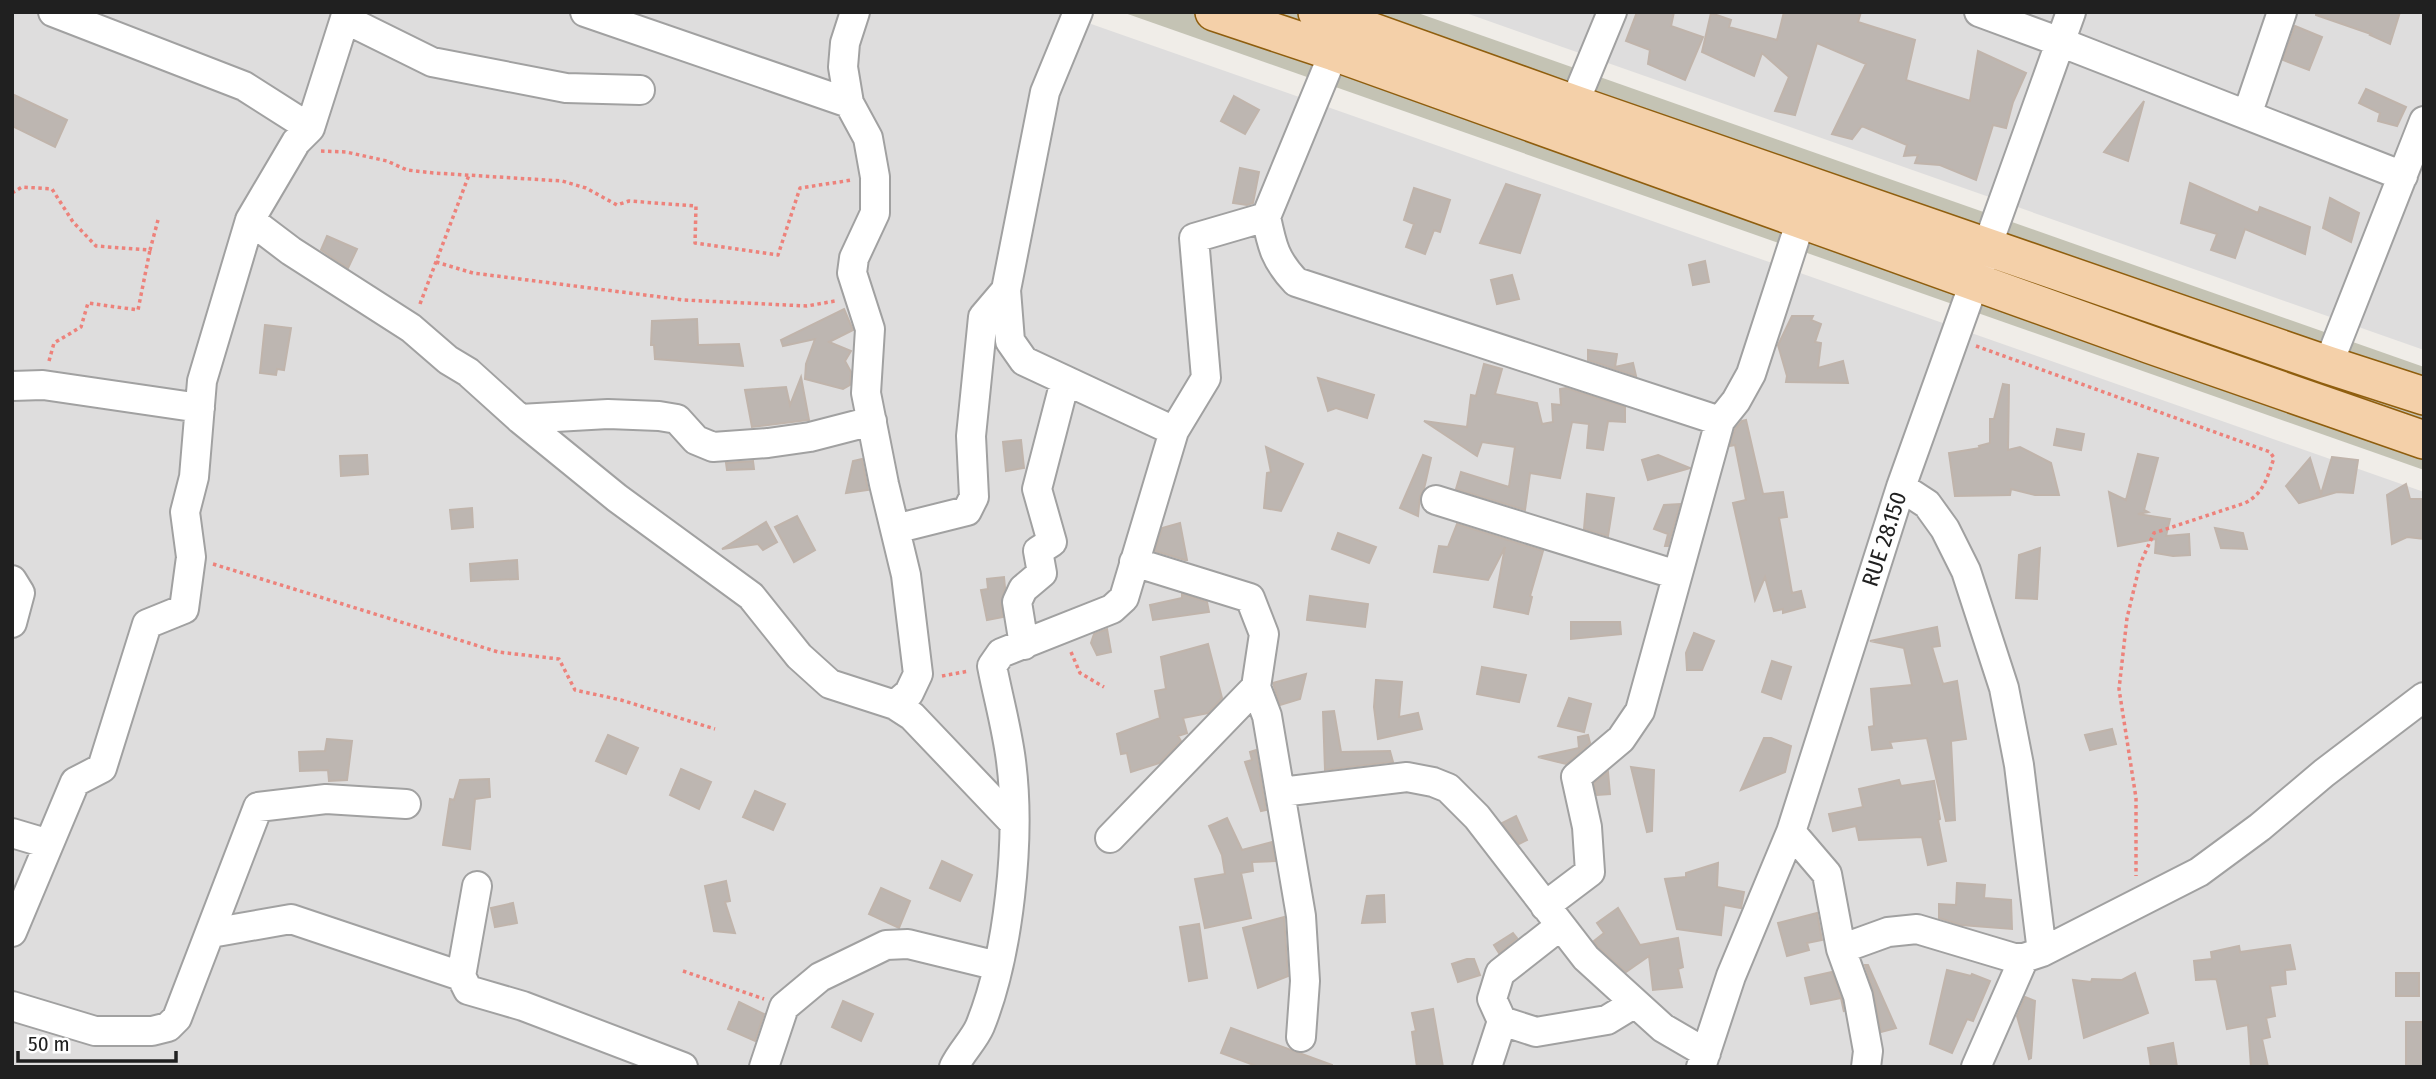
<svg xmlns="http://www.w3.org/2000/svg" width="2436" height="1079" viewBox="0 0 2436 1079" font-family="'Fira Sans Condensed',sans-serif">
	<style>
		.residential { fill: #dedddd }
		.construction { fill: #c4c3b4 }
		.building { fill: #bdb6b1; stroke: #c0b4ab; stroke-width: 2 }
		.lines { fill: none; stroke-linecap: round; stroke-linejoin: round }
		.minor-casing { stroke: #a1a1a1; stroke-width: 32 }
		.major-casing { stroke: #8f5e0e; stroke-width: 40 }
		.path { stroke: #ed827b; stroke-width: 3.5; stroke-dasharray: 3.5 3.5; stroke-linecap: butt }
		.minor { stroke: #fff; stroke-width: 28 }
		.major { stroke: #f4d0a9; stroke-width: 37 }
		.labels { text-anchor: middle; stroke-width: 5; stroke-linejoin: round; paint-order: stroke }
		.street-label { font-size: 23px; fill: #202020; stroke: #fff }
	</style>
	<rect width="100%" height="100%" fill="#f0ede8"/>
	<path class="residential" d="M12,12H1057L2424,492V1067H12Z
		M1463,12H2424V350Z"/>
	<path class="construction" d="M1122,12H1415L2424,367V470Z"/>
	<path class="building" d="M1637,12H1674L1671,26L1703,37L1685,80L1648,64L1650,50L1626,41Z
		M1784,12H1861L1858,22L1915,40L1906,80L1970,101L1978,51L2026,73L2013,102L2006,128L1993,125L1976,180L1940,165L1915,163L1918,155L1904,156L1907,145L1862,126L1852,139L1832,134L1866,64L1817,43L1795,115L1775,111L1789,77L1762,53L1754,76L1702,52L1711,13L1731,20L1729,27L1777,40Z
		M2316,12H2400L2390,44L2370,35L2371,34L2316,15Z
		M2295,26L2322,37L2309,70L2283,60Z
		M2366,89L2406,107L2397,126L2378,121L2380,113L2359,103Z
		M12,94L67,120L55,147L12,126Z
		M1234,96L1259,110L1245,134L1221,121Z
		M2144,101L2128,161L2104,152Z
		M1240,168L1259,172L1253,203L1247,205L1233,203Z
		M2190,183L2258,213L2260,207L2310,227L2305,254L2245,229L2235,258L2211,250L2217,234L2181,223Z
		M1506,184L1540,195L1520,253L1480,243Z
		M1414,188L1450,200L1440,232L1434,230L1425,254L1406,247L1414,224L1404,220Z
		M2330,198L2359,213L2351,242L2323,228Z
		M327,236L357,249L348,268L321,250Z
		M1705,261L1709,282L1693,285L1689,265Z
		M1512,275L1519,299L1497,304L1491,280Z
		M844,309L853,330L829,342L851,351L845,361L851,372L850,385L843,389L805,379L806,364L815,339L783,346L781,340Z
		M1792,316H1813L1811,320L1821,324L1815,342L1821,343L1818,368L1843,361L1848,383L1786,382L1787,376L1778,345Z
		M697,319L698,345L739,344L743,366L655,359L654,345H651L652,321Z
		M265,325L291,328L284,370L277,369L276,375L260,373Z
		M1588,350L1617,354L1615,367L1633,363L1636,376L1588,360Z
		M1484,364L1502,369L1495,394L1537,403L1542,424L1553,422L1552,404L1561,405L1560,389L1566,388L1625,407V422L1608,421L1603,450L1587,448L1589,424L1572,422L1560,478L1530,473L1525,510L1456,489L1461,472L1509,487L1515,447L1482,442L1477,456L1424,421L1467,427L1471,395L1476,396Z
		M801,377L809,420L752,427L745,390L786,387L790,405Z
		M1318,378L1374,395L1367,418L1336,408L1328,411Z
		M2003,384L2009,385L2008,450L2020,447L2051,463L2059,495H2035L2011,489L2010,495L1955,496L1949,453L1980,448L1979,446L1990,443V419H1994Z
		M1746,420L1763,494L1783,492L1787,517L1779,518L1792,593L1801,591L1805,607L1783,613V609L1774,611L1765,577L1755,600L1733,503L1746,500L1735,445L1730,446L1735,429L1742,421Z
		M2057,429L2084,434L2081,450L2054,445Z
		M1021,440L1024,468L1006,471L1003,442Z
		M1266,447L1303,464L1281,511L1264,508L1267,473L1271,472Z
		M2138,454L2158,458L2144,510L2148,512L2138,514L2170,519L2166,536L2189,534L2190,555L2173,556L2155,553L2156,539L2118,546L2109,492L2126,500Z
		M367,455L368,474L341,476L340,456Z
		M1423,455L1431,458L1424,489L1420,496L1418,516L1400,508Z
		M1658,455L1690,468L1648,480L1642,460Z
		M2332,457L2358,460L2353,493L2337,492L2299,503L2286,486L2310,458L2321,494Z
		M862,459L868,490L846,493L853,461Z
		M753,461L754,469L727,470L726,463Z
		M2406,484L2410,499H2424V539L2407,537L2392,544L2387,495Z
		M1587,494L1614,498L1608,536L1584,529Z
		M1680,504L1668,546H1665L1668,534L1654,529L1664,505Z
		M472,508L473,527L452,529L450,510Z
		M797,516L815,550L794,562L775,527Z
		M766,522L777,542L763,550L758,544L722,549Z
		M1180,523L1187,560H1185L1155,551L1162,528Z
		M1457,524L1543,551L1530,596L1532,597L1528,614L1494,607L1505,547L1488,580L1434,572L1439,546L1448,547Z
		M2215,528L2243,533L2247,549L2221,548Z
		M1338,533L1376,547L1369,563L1332,549Z
		M2040,548L2037,599L2016,598L2019,555Z
		M517,560L518,579L471,581L470,564Z
		M1004,577L1005,588L1001,604L1003,617L987,620L981,590L988,589L987,579Z
		M1182,594L1207,602L1209,612L1153,620L1150,605L1182,598Z
		M1310,596L1368,604L1365,627L1307,620Z
		M1571,622H1620L1621,634L1571,639Z
		M1937,627L1940,646L1932,647L1943,684L1957,681L1966,739L1951,741L1955,820L1946,821L1927,738L1890,742L1892,748L1872,750L1869,727L1874,726L1871,689L1912,685L1904,648L1870,641Z
		M1107,629L1111,652L1097,655L1091,643L1094,634Z
		M1694,633L1714,641L1702,670H1687L1686,653Z
		M1208,644L1222,698L1208,713L1183,718L1187,733L1178,736L1181,741L1159,763L1131,772L1127,753L1121,754L1117,734L1160,718L1155,691L1166,689L1161,657Z
		M1772,661L1791,667L1781,699L1762,692Z
		M1482,667L1526,675L1519,702L1477,694Z
		M1306,674L1300,699L1280,705L1273,683Z
		M1376,680L1402,682L1399,717L1418,713L1422,729L1378,739L1374,707Z
		M1569,698L1591,704L1584,732L1558,726Z
		M1334,711L1341,752L1390,751L1393,762L1325,770L1323,712Z
		M2112,729L2116,744L2090,750L2085,735Z
		M608,735L638,748L626,774L596,761Z
		M1588,735L1590,743L1566,764L1538,757L1579,748L1578,737Z
		M1764,738H1771L1791,746L1785,772L1741,790Z
		M327,739L352,741L347,780L329,781L328,770L300,771L299,752L325,751Z
		M1256,750L1266,810L1261,811L1245,762L1252,760L1250,752Z
		M1631,767L1654,770L1652,831L1647,832Z
		M681,769L711,782L699,809L670,795Z
		M1608,772L1610,794L1597,795L1594,783Z
		M489,779L490,797L475,799L470,849L443,845L450,799L454,800L460,780Z
		M1899,780L1901,786L1934,781L1940,819L1938,820L1946,861L1928,865L1922,837L1859,840L1856,826L1833,831L1829,814L1863,807L1859,789Z
		M755,791L785,804L773,830L743,817Z
		M1516,816L1527,840L1519,844L1502,823Z
		M1227,818L1242,850L1272,842L1275,861L1252,862L1253,871L1241,873L1251,918L1205,928L1195,879L1225,874L1222,855L1209,826Z
		M942,861L972,875L960,901L930,888Z
		M1718,863L1717,887L1744,892L1741,908L1724,905L1721,935L1677,929L1665,879L1686,877V873Z
		M726,881L730,901L725,902L735,933L714,931L705,886Z
		M1957,883L1985,885L1984,898L2011,900L2012,929L1961,925L1939,918V904L1956,905Z
		M881,888L910,901L899,928L869,914Z
		M1384,895L1385,922L1362,923L1367,896Z
		M513,903L517,923L495,927L491,908Z
		M1618,908L1640,945L1678,938L1683,967L1678,969L1682,987L1653,990L1649,956L1626,972L1598,947L1594,941L1604,933L1597,923Z
		M1817,913L1822,940L1807,943L1809,950L1787,956L1778,923Z
		M1284,917L1288,976L1258,988L1243,928Z
		M1199,924L1207,978L1189,981L1180,927Z
		M1513,933L1517,938L1499,953L1494,945Z
		M2290,945L2295,969L2285,970L2286,984L2270,986L2275,1016L2266,1018L2270,1037L2262,1039L2268,1067H2251L2248,1025L2227,1029L2217,981L2216,979L2196,980L2194,961L2212,959L2211,952L2239,946L2240,952Z
		M1467,959H1474L1480,975L1458,982L1452,964Z
		M1865,965H1868L1896,1028L1881,1032L1874,993Z
		M1947,970L1971,976L1972,974L1990,981L1973,1021L1967,1019L1952,1053L1930,1044Z
		M1832,972L1842,1000L1844,1012L1841,998L1811,1004L1805,978Z
		M2135,973L2148,1013L2084,1038L2073,980L2091,982L2092,979L2122,980Z
		M2396,973H2419V996H2396Z
		M2025,997L2035,1001L2031,1058L2029,1059L2017,1016Z
		M843,1001L873,1014L861,1041L832,1027Z
		M739,1002L764,1014L755,1041L728,1029Z
		M1433,1009L1443,1067H1417L1412,1032L1416,1031L1412,1013Z
		M2406,1022H2424V1067H2406Z
		M1231,1028L1332,1065V1067H1259L1221,1053Z
		M2173,1043L2177,1067H2151L2148,1048Z"/>
	<g class="lines">
		<g class="minor-casing">
			<path id="minor" d="M53,12L244,86L310,128
				M585,12L849,103
				M855,12L845,43L843,67L849,103L868,138L875,177V213L854,258L852,273L870,329L866,393L884,484L906,575L918,674L909,693L895,705
				M1979,12L2060,42L2403,176
				M345,19L432,62L566,88L640,90
				M1574,104L1612,12
				M2247,115L2282,12
				M1266,217C1272,246 1275,260 1296,282L1720,421
				M250,220L291,251L411,328L448,360L468,372L520,419L617,498L751,596L799,656L830,684L895,705L912,716L1014,823
				M1006,290L1010,341L1024,361L1174,431
				M2328,365L2424,121
				M12,386L43,385L200,408
				M520,419L608,414L659,416L677,419L696,440L713,447L768,443L810,437L872,421
				M1901,487L1927,504L1945,529L1966,571L2004,688L2019,765L2042,952
				M1436,500L1677,575
				M895,529L967,511L974,497L971,436L983,317L1006,290L1045,92L1078,12
				M12,580L20,593L12,623
				M1024,645L1017,602L1023,589L1042,573L1038,551L1052,542L1037,489L1065,381
				M1256,687L1267,716L1301,916L1305,981L1301,1037
				M1281,792L1407,777L1433,782L1448,788L1477,817L1586,958L1663,1028L1706,1053
				M1791,832L1827,874L1841,949L1858,996L1868,1051L1866,1067
				M12,833L49,844
				M1110,838L1256,687L1264,634L1250,598L1134,562
				M477,886L461,976L468,990L523,1006L683,1067
				M1545,906L1590,872L1587,827L1576,777L1621,739L1640,711L1720,421L1736,401L1751,374L1801,220
				M1560,926L1500,973L1492,999L1502,1021L1536,1032L1607,1020L1635,1003
				M12,932L75,782L102,768L147,624L184,609L191,557L185,512L194,477L202,381L250,220L296,142L310,128L347,12
				M211,933L291,919L461,976
				M1841,949L1888,932L1917,929L2014,958H2024L2042,952L2199,872L2260,827L2324,773L2424,697
				M12,1006L95,1031H152L168,1027L177,1018L258,807L326,799L406,804
				M764,1067L784,1007L820,977L886,945L908,944L998,966
				M954,1067C961,1052 974,1040 980,1026C1009,954 1021,838 1011,761C1007,729 998,697 992,666L1001,653L1112,609L1124,598L1174,431L1206,378L1194,238L1266,217L1334,52
				M1487,1067L1502,1021
				M1701,1067L1731,976L1791,832L1901,487L2071,12
				M1976,1067L2024,958"/>
		</g>
		<g class="major-casing">
			<path id="major" d="M1214,12L1334,52L2151,345L2424,440
				M1317,12L1574,104L2328,365L2424,396"/>
		</g>
		<path class="path" d="M321,151L346,152L387,161L407,170L434,173L562,181L586,188L617,205L629,201L696,206L695,243L778,255L800,188L852,180
			M12,193L22,187L52,189L73,222L96,246L150,250L158,220
			M436,262L473,273L684,300L807,306L835,301
			M420,304L469,175
			M1976,346L2270,452L2274,458C2267,478 2264,493 2245,503L2154,533L2140,564L2127,618L2119,689L2136,798V876
			M49,361L54,343L81,327L88,303L138,310L150,250
			M12,431V471
			M213,564L498,652L559,659L575,690L621,700L715,729
			M1071,652L1080,673L1104,687
			M942,676L969,671
			M683,971L764,999"/>
		<use href="#minor" class="minor"/>
		<use href="#major" class="major"/>
	</g>
	<g class="labels">
		<g class="street-label">
			<text transform="translate(1884 539) rotate(-72)" y="8">RUE 28.150</text>
		</g>
	</g>
	<rect width="2436" height="1079" fill="none" stroke="#202020" stroke-width="28"/>
	<path d="M18 1051v10h158v-10" fill="none" stroke="#202020" stroke-width="3.5"/>
	<text x="28" y="1051" font-size="21" fill="#202020" stroke="#ffffff" stroke-width="5" paint-order="stroke">50 m</text>
</svg>
